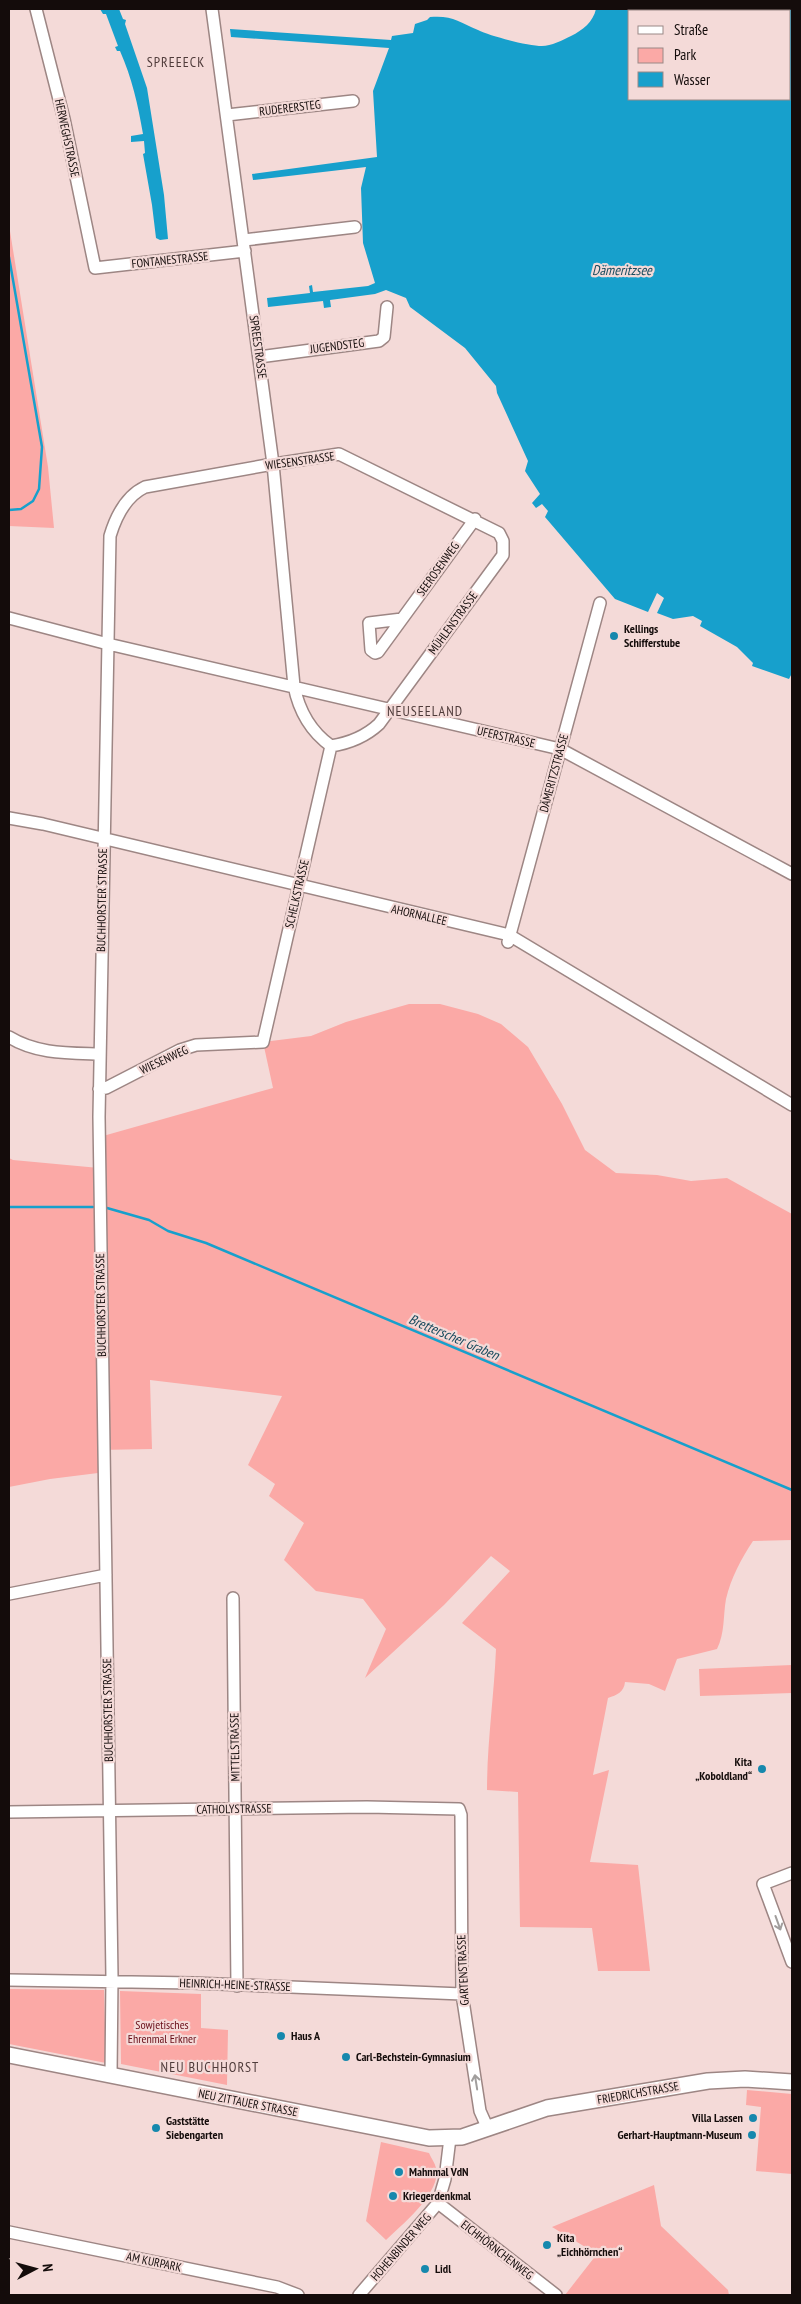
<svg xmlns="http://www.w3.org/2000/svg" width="801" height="2304" viewBox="0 0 801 2304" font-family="'PT Sans Narrow',sans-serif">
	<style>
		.green { fill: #fba9a6 }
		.water { fill: #17a0cc }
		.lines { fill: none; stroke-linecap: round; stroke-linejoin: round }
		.stream { stroke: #17a0cc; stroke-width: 2.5 }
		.minor-casing { stroke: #9d8684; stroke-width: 14 }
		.secondary-casing { stroke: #9d8684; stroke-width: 18 }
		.minor { stroke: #fff; stroke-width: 11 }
		.secondary { stroke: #fff; stroke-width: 15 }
		.oneway { stroke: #a19e9d }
		.poi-dot { fill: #1688ad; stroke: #f4dad8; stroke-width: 2 }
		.labels { text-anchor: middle; stroke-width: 4.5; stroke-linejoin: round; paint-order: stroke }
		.street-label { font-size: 12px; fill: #140c0b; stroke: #f4dad8 }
		.poi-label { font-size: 12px; font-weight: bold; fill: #140c0b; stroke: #f4dad8; text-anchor: start }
		.park-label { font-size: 12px; fill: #680e18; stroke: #f4dad8 }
		.neighbourhood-label { font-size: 14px; letter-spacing: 1px; fill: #503c3b; stroke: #f4dad8 }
		.water-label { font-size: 14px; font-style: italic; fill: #194b5e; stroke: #f4dad8 }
	</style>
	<rect width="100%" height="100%" fill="#f4dad8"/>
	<path class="green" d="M9,225L48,467L54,528L9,526Z
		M409,1004H440L478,1014L501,1024L528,1047L562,1104L585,1150L616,1173L657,1175L691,1181L727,1178L792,1214V1540L753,1541C741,1559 731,1578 726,1599C723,1616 725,1633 717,1649L677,1659L665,1691L649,1684L625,1682C624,1692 617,1695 608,1698L593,1775L609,1770L590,1862L638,1865L650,1971H598L592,1928L520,1927L518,1792L487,1790C487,1743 494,1697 496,1649L462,1623L510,1571L491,1556L444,1605L365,1678L386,1629L363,1599L316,1591L284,1560L304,1523L269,1496L275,1484L248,1465L282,1396L150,1380L152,1449L99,1450L98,1473L50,1479L9,1487V1158L13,1160L99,1168L103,1136L273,1088L263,1042L311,1036L346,1022Z
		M792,1665V1693L700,1696L699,1669Z
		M9,1989L104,1990L106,2063L9,2044Z
		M120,1991L201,1994V2028L228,2030L227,2085L121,2064Z
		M747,2090L792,2094V2174L756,2171L761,2107L746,2105Z
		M381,2142L429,2153C431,2158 435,2163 436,2168C442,2192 402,2225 386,2240L366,2221Z
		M654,2185L661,2226L728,2290L729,2295H565L597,2254L552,2227Z"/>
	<path class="water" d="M100,9H119L123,19L126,20L125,24L147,88L164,195L168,239L160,240L156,238L152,205L143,154L145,153L144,141L131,142V136L143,134C138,105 132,78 120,51H117L115,47L118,46L106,14H103Z
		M596,9H661L663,11H630V99H790V11H711L712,9H792V673L789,679L752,666L753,663L737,647L700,626L702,621L693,616L673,619L657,613L664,598L657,593L648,612L615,599L545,517L548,511L542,504L536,508L532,503L540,494L525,471L528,461L497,393L496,386L465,348L410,307L406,298L386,290L375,294L330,300L331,307L324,308L323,301L268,307L267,298L310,293L309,286L312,285L313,292L368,286L375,283L363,243L361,188L366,167L253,180L252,174L377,157L373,91L389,48L231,37L230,29L391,40L392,36L413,33L415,24L427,20L430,17C452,15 459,22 478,30C490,36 528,46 542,46C551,46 563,40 571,36C583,30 593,22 596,9Z"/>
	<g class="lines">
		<path class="stream" d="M9,257L42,447L39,489L33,501L21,509L9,510
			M9,1207H93
			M107,1208L149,1220L168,1231L206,1243L792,1490"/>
		<g class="minor-casing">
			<path id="minor" d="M36,9L64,119L95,268L245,251
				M227,115L353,101
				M244,240L355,227
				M259,357L379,341L384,337L387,307
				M9,618L108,644L560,749L792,874
				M402,619L369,623L371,650L375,653L378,652L475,519
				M9,818L43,824L509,935L792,1105
				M508,942L600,603
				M9,1037C37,1054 67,1053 99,1054
				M99,1089L106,1088L180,1050L196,1045L263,1042L331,746
				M9,1594L106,1575
				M233,1598L237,1986
				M9,1812L367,1807L459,1809L461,1815L462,1994L480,2111L488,2129
				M792,1873L763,1884L792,1962
				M9,1980L193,1983L462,1994
				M111,2075L112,1977L99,1117L110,536C116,516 126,496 145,487L273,464L281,463L339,454L499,533L503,541V555L379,724C365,737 350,743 331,746C310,731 299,711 294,686L273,464L212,9
				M438,2203L556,2295
				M9,2232L277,2287L298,2295
				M359,2295L438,2203L445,2179L450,2138"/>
		</g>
		<g class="secondary-casing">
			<path id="secondary" d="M9,2055L429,2138L462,2137L547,2108L708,2081L745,2079L792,2082"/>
		</g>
		<use href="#minor" class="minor"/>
		<use href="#secondary" class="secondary"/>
	</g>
	<defs><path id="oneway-shaft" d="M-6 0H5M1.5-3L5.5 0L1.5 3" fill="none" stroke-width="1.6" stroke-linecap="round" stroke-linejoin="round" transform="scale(1.25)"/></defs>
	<g class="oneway">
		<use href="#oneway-shaft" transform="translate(778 1923) rotate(70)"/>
		<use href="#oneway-shaft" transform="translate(476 2082) rotate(-99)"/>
	</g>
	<g class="poi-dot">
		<circle cx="614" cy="636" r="5"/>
		<circle cx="762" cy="1769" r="5"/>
		<circle cx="281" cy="2036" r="5"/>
		<circle cx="346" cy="2057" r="5"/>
		<circle cx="753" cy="2118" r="5"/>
		<circle cx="156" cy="2128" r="5"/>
		<circle cx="752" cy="2135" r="5"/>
		<circle cx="399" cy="2172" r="5"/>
		<circle cx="393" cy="2196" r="5"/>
		<circle cx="547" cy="2245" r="5"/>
		<circle cx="425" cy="2269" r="5"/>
	</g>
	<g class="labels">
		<g class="street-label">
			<text transform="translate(290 108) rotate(-7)" y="4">RUDERERSTEG</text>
			<text transform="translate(67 138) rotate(78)" y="4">HERWEGHSTRASSE</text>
			<text transform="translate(170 260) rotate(-6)" y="4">FONTANESTRASSE</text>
			<text transform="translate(337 346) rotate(-7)" y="4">JUGENDSTEG</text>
			<text transform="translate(258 347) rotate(82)" y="4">SPREESTRASSE</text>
			<text transform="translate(300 461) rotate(-8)" y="4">WIESENSTRASSE</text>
			<text transform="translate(438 569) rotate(-54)" y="4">SEEROSENWEG</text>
			<text transform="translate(453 623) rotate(-54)" y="4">MÜHLENSTRASSE</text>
			<text transform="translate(506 737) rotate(13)" y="4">UFERSTRASSE</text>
			<text transform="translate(554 773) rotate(-75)" y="4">DÄMERITZSTRASSE</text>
			<text transform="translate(297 894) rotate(-77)" y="4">SCHELKSTRASSE</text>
			<text transform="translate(102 900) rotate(-89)" y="4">BUCHHORSTER STRASSE</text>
			<text transform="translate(419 915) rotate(13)" y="4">AHORNALLEE</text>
			<text transform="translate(164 1060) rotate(-25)" y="4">WIESENWEG</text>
			<text transform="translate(101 1305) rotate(-91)" y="4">BUCHHORSTER STRASSE</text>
			<text transform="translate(108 1710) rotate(-91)" y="4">BUCHHORSTER STRASSE</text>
			<text transform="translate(235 1747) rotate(-91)" y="4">MITTELSTRASSE</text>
			<text transform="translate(234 1809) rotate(-1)" y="4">CATHOLYSTRASSE</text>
			<text transform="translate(463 1970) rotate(-93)" y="4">GARTENSTRASSE</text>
			<text transform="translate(235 1985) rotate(2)" y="4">HEINRICH-HEINE-STRASSE</text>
			<text transform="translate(638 2093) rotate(-10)" y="4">FRIEDRICHSTRASSE</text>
			<text transform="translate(248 2103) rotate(11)" y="4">NEU ZITTAUER STRASSE</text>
			<text transform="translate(401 2247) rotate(-49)" y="4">HOHENBINDER WEG</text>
			<text transform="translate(497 2250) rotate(38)" y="4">EICHHÖRNCHENWEG</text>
			<text transform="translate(154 2262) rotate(12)" y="4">AM KURPARK</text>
		</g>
		<g class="poi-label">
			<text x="624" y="633">Kellings<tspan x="624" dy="14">Schifferstube</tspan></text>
			<text x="752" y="1766" text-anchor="end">Kita<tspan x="752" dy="14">„Koboldland“</tspan></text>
			<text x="291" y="2040">Haus A</text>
			<text x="356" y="2061">Carl-Bechstein-Gymnasium</text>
			<text x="743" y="2122" text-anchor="end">Villa Lassen</text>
			<text x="166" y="2125">Gaststätte<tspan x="166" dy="14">Siebengarten</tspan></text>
			<text x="742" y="2139" text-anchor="end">Gerhart-Hauptmann-Museum</text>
			<text x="409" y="2176">Mahnmal VdN</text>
			<text x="403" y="2200">Kriegerdenkmal</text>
			<text x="557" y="2242">Kita<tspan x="557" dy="14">„Eichhörnchen“</tspan></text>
			<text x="435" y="2273">Lidl</text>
		</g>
		<g class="park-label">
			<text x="162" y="2029">Sowjetisches<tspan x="162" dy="14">Ehrenmal Erkner</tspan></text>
		</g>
		<g class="neighbourhood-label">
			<text x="176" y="67">SPREEECK</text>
			<text x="425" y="716">NEUSEELAND</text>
			<text x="210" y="2072">NEU BUCHHORST</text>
		</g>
		<g class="water-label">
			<text x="622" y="275">Dämeritzsee</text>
			<text transform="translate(454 1337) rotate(23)" y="5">Bretterscher Graben</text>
		</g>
	</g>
	<rect width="801" height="2304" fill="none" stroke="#140c0b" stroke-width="20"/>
	<rect x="628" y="10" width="162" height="90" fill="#f4dad8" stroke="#9a8886"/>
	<rect x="638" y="26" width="25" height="8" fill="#ffffff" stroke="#9a8886"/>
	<text x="674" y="35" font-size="15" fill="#140c0b">Straße</text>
	<rect x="638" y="48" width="25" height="15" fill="#fba9a6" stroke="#9a8886"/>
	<text x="674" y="60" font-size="15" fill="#140c0b">Park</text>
	<rect x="638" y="72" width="25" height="15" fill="#17a0cc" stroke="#9a8886"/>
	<text x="674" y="85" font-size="15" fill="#140c0b">Wasser</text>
	<g transform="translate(35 2269) rotate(84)" stroke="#f4dad8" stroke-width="4" paint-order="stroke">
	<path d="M0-4L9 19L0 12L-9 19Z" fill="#140c0b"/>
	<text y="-8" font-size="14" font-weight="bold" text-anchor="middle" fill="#140c0b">N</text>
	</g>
</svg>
